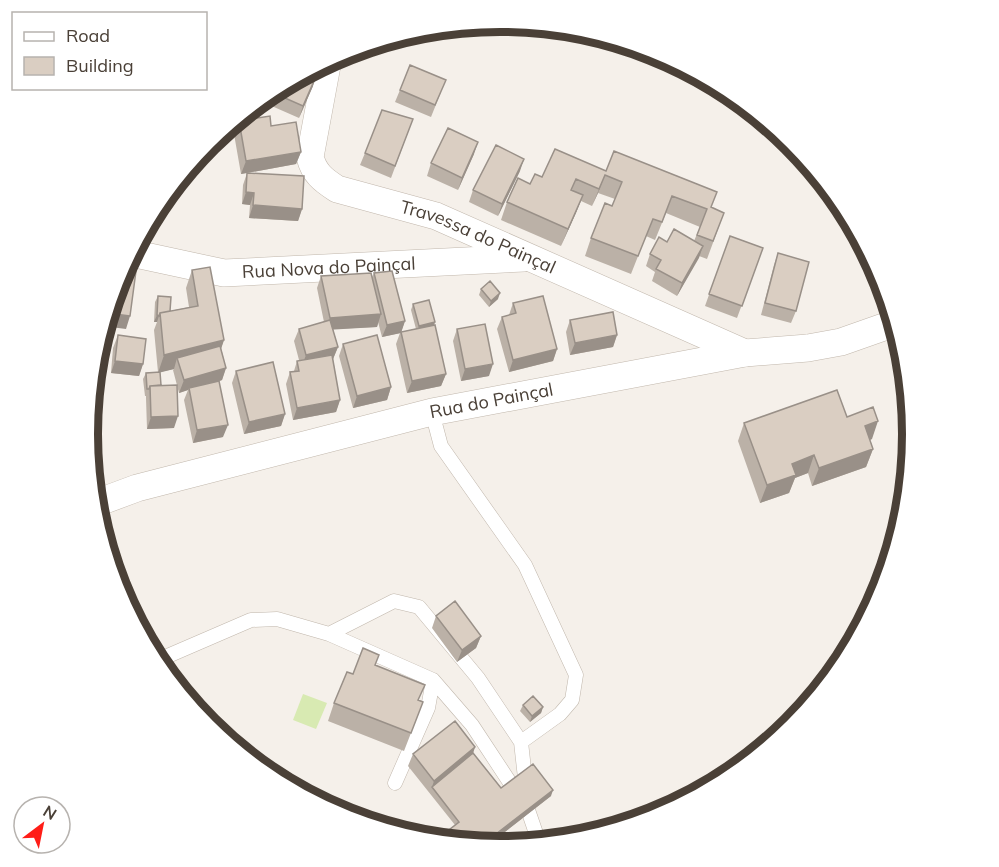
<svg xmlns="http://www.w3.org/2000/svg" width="999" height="867" viewBox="0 0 999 867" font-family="Mulish,sans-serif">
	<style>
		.green { fill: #d8eab2 }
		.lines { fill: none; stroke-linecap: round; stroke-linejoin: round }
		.service-casing { stroke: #c1b7ac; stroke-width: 15 }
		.minor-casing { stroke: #c1b7ac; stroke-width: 28 }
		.service { stroke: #fff; stroke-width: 14 }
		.minor { stroke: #fff; stroke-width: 27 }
		.wall { fill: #bbb1a7 }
		.shaded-wall { fill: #999088 }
		.building { fill: #dacec2; stroke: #999088; stroke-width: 1.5 }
		.labels { text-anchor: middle; stroke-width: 4.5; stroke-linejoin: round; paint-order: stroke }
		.street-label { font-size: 18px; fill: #4a4037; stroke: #fff }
		.rim { fill: none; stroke: #4a4037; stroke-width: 8 }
	</style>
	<rect width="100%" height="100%" fill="#f5f0ea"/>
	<path class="green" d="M303,694L327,703L316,729L293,720Z"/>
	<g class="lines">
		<g class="service-casing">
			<path id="service" d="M142,255L143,230
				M432,412L441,446L525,565L576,675L572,700L560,714L521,742
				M329,634L394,601L419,607L478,678L521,742L526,787
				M156,661L251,620L277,619L329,634L433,680L472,725L528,810L539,842
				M395,783L428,708L433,680"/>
		</g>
		<g class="minor-casing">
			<g id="minor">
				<path id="s1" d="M328,60L310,157C314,173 323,180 337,189L436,216L745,353"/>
				<path id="s2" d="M131,253L224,273L524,258"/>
				<path id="s3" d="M94,504L137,488L432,412L745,353L808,348L841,342L895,323"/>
			</g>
		</g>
		<use href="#service" class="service"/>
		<use href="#minor" class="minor"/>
	</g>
	<path class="wall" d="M313,86L299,118L258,100L271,90Z
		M400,90L441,92L431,117L395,102Z
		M413,119L391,178L360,165L365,153Z
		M239,121L271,126L301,152L296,164L241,174L234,134Z
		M474,154L458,190L427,176L431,163Z
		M520,171L498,216L469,202L473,190Z
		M606,171L724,213L707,259L699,256L677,296L652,281L655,272L646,266L650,254L667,242L694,241L700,227L666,213L655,240L646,236L631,274L585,256L591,238L612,206L615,199L598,193L592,206L581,201L561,246L501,220L507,202L530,184L542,177Z
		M247,173L302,209L298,221L249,218L250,205L242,204L243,185Z
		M730,236L763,248L737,318L705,306Z
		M778,253L796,311L791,323L761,315L774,265Z
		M192,270L224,340L221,348L226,368L222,380L218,382L223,437L193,443L184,400L188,390L179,393L173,370L174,369L160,372L161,385L174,428L147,429L146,398V396H145L143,379L146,373L158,372L154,330L157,322H154L155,302L158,296L170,311L189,307L186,288Z
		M374,273L405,321L401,332L416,329L411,310L413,304L435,322L434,325L446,374L441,386L407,393L396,344L400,333L382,337L378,322L377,327L333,329L338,347L333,359L340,400L336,412L293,420L286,384L290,372L294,371L297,361L299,360L294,341L299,329L324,322L317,288L321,276L372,277Z
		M481,289L498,299L489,307L479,295Z
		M513,303L557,349L553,361L509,372L497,329L502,317L509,315Z
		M570,320L617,335L613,347L570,355L566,332Z
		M457,329L489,376L461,381L453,341Z
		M118,335L143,364L139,376L111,373L113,348Z
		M343,344L391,387L387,400L353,408L339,356Z
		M236,371L285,414L281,426L244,434L232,383Z
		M847,417L872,439L870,440L873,449L866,467L812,486L808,473L795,478L789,493L760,503L738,441L744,423Z
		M436,616L481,636L476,648L457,662L432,628Z
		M375,665L419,701L423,702L404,751L328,721L334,703L353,674Z
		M523,705L543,707L541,713L530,722L520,711Z
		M475,747L473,753L501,788L551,796L488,845L436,840L455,825L408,766L413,754Z"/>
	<path class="shaded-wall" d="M317,74L313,86L299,118L303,106Z
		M478,142L474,154L458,190L462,178Z
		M301,152L296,164L241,174L246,161Z
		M524,159L520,171L498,216L502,204Z
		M605,175L598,193L592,206L599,189Z
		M246,192L254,193L250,205L242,204Z
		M583,195L576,213L561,246L568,229Z
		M253,205L302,209L298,221L249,218Z
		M703,246L699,258L677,296L682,283Z
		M500,293L498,299L489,307L491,301Z
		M107,313L130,316L126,329L103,326Z
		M381,314L377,327L326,330L330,318Z
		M157,315L159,316L157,322H154Z
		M405,321L401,333L382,337L387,325Z
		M435,322L433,328L417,332L419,326Z
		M617,335L613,347L570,355L575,343Z
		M224,340L218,358H177L174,369L158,373L164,355Z
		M338,347L333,359L301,368L306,355Z
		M557,349L553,361L509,372L513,360Z
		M115,361L143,364L139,376L111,373Z
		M493,364L489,376L461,381L465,369Z
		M226,368L222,380L189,390V388L188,390L179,393L184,380Z
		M446,374L441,386L407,393L412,381Z
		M391,387L387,400L353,408L357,396Z
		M340,400L336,412L293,420L297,408Z
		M285,414L281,426L244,434L249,422Z
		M178,416L174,428L147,429L151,417Z
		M878,421L872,439L858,444L865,426Z
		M228,425L223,437L193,443L197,430Z
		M873,449L866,467L812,486L819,468Z
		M814,455L808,473L795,478L789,493L760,503L767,485L792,464Z
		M481,636L476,648L457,662L462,650Z
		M543,707L541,713L530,722L532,716Z
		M475,747L471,759L432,787L434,781Z
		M553,790L551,796L488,845L483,844Z"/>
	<path class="building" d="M410,65L446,80L435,105L400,90Z
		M309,70L317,74L303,106L269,91Z
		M382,110L413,119L395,166L365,153Z
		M270,116L271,126L296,122L301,152L246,161L239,121Z
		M448,128L478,142L462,178L431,163Z
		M496,145L524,159L502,204L473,190Z
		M555,149L606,171L614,151L717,192L711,207L724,213L713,241L697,235L707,209L672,196L662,222L653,219L638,256L591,238L605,203L612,206L622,182L605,175L599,189L576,179L571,190L583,195L568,229L507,202L518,178L530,184L535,174L542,177Z
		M247,173L304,176L302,209L253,205L254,193L246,192Z
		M674,229L703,246L682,283L656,269L661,260L650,254L659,237L667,242Z
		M730,236L763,248L742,306L709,294Z
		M778,253L809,262L796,311L765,303Z
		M210,267L224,340L164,355L160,313L198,306L192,270Z
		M122,269L136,271L130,316L107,313L119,275Z
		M392,271L405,321L387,325L374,273Z
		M371,273L381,314L330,318L321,276Z
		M490,281L500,293L491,301L481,289Z
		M158,296L171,297L170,311L160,313L159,316L157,315Z
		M543,296L557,349L513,360L502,317L516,313L513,303Z
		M429,300L435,322L419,326L413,304Z
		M613,312L617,335L575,343L570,320Z
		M330,320L338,347L306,355L299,329Z
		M485,324L493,364L465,369L457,329Z
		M435,325L446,374L412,381L401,332Z
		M118,335L146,339L143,364L115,361Z
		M377,335L391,387L357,396L343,344Z
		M220,346L226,368L184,380L177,358Z
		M332,355L340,400L297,408L290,372L299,371L297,361Z
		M273,362L285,414L249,422L236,371Z
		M160,372L161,385L150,386L149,389H147L146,373Z
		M219,381L228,425L197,430L189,388Z
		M177,385L178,416L151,417L150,386Z
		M837,390L847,417L873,407L878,421L865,426L873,449L819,468L814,455L792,464L796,475L767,485L744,423Z
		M455,601L481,636L462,650L436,616Z
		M363,648L379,655L375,665L425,685L418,700L423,702L411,733L334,703L347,672L353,674Z
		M533,696L543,707L532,716L523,705Z
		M455,721L475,747L434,781L413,754Z
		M473,753L501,788L533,764L553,790L483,844L436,840L459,822L432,787Z"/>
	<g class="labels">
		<g class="street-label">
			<text dy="6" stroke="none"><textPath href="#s1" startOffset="291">Travessa do Painçal</textPath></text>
			<text dy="6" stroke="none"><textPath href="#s2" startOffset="200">Rua Nova do Painçal</textPath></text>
			<text dy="6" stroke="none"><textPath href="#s3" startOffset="411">Rua do Painçal</textPath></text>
		</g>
	</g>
	<path d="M0 0H999V867H0ZM98 434a402 402 0 1 1 804 0a402 402 0 1 1-804 0Z" fill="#fff" fill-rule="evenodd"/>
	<path class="rim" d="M98 434a402 402 0 1 1 804 0a402 402 0 1 1-804 0Z"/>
	<rect x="12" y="12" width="195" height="78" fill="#ffffff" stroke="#b7b3af" stroke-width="1.5"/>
	<rect x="24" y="32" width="30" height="9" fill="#ffffff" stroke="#b7b3af" stroke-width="1.5"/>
	<text x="66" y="42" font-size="18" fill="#4a4037">Road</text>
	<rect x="24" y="57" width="30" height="18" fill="#dacec2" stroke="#b7b3af" stroke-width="1.5"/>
	<text x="66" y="72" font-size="18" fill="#4a4037">Building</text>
	<g transform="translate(42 825) rotate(32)"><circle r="28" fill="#ffffff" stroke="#b7b3af" stroke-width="1.5"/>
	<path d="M0-4.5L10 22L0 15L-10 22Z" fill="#ff1d17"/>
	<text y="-9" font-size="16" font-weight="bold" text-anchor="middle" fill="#4a4037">N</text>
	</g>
</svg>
